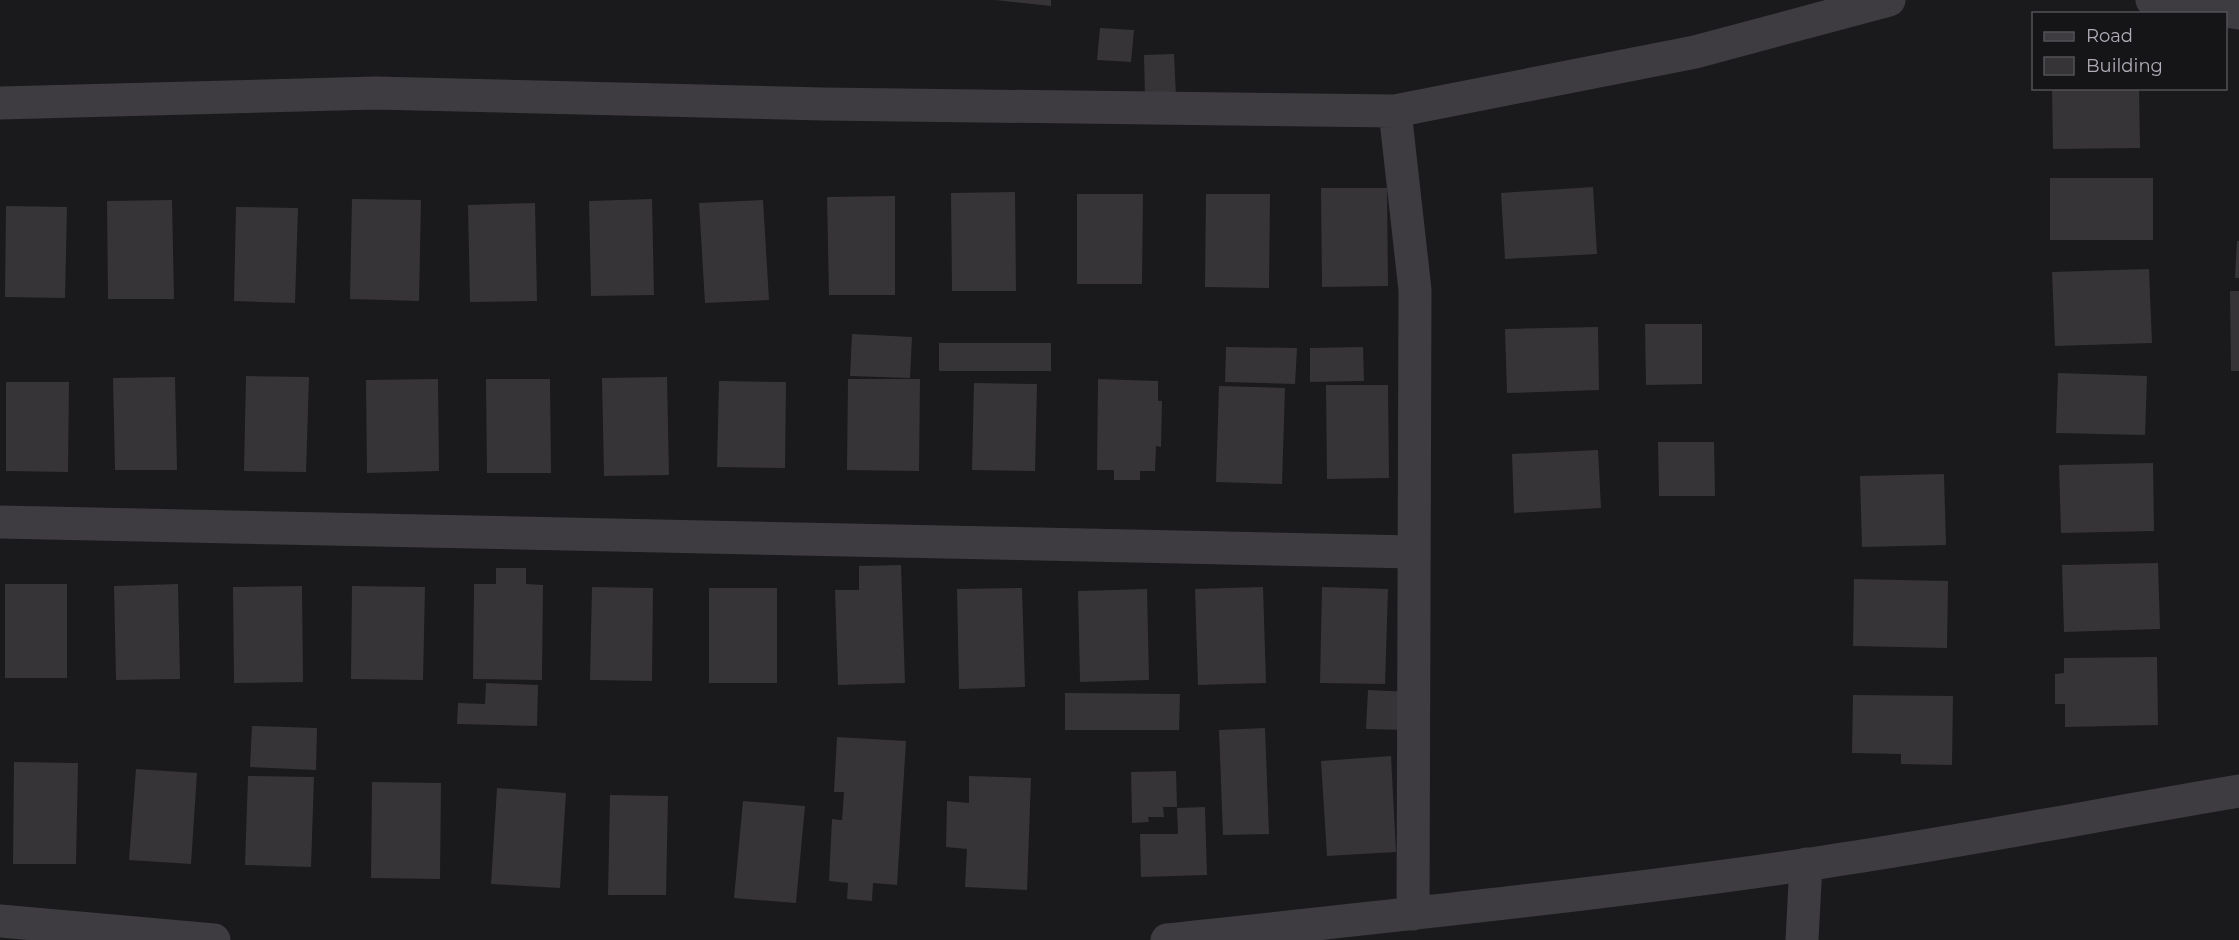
<svg xmlns="http://www.w3.org/2000/svg" width="2239" height="940" viewBox="0 0 2239 940" font-family="Montserrat,sans-serif">
	<style>
		.building { fill: #363437 }
		.lines { fill: none; stroke-linecap: round; stroke-linejoin: round }
		.street { stroke: #3f3c41; stroke-width: 33 }
	</style>
	<rect width="100%" height="100%" fill="#1a191b"/>
	<path class="building" d="M995,0H1051V6Z
		M1100,28L1134,30L1131,62L1097,60Z
		M1174,54L1176,96L1145,97L1144,55Z
		M2052,88H2139L2140,148L2053,149Z
		M2050,178H2153V240H2050Z
		M1593,187L1597,254L1505,259L1501,193Z
		M1321,188H1387L1388,286L1322,287Z
		M1015,192L1016,291H952L951,193Z
		M1077,194H1143L1142,284H1077Z
		M1206,194H1270L1269,288L1205,287Z
		M895,196V295H829L827,197Z
		M352,199L421,200L419,301L350,299Z
		M652,199L654,295L591,296L589,201Z
		M172,200L174,299H108L107,201Z
		M763,200L769,300L705,303L699,203Z
		M535,203L537,301L470,302L468,205Z
		M6,206L67,207L65,298L5,297Z
		M236,207L298,208L295,303L234,301Z
		M2237,241H2239V278H2235Z
		M2149,269L2152,343L2055,346L2052,272Z
		M2230,291H2239V371H2231Z
		M1645,324H1702V384L1646,385Z
		M1598,327L1599,390L1507,393L1505,329Z
		M852,334L912,337L910,378L850,376Z
		M939,343H1051V371H939Z
		M1226,347L1297,348L1295,384L1225,382Z
		M1363,347L1364,381L1310,382V348Z
		M2058,373L2147,376L2145,435L2056,433Z
		M246,376L309,377L306,472L244,471Z
		M175,377L177,470H115L113,378Z
		M667,377L669,475L604,476L602,378Z
		M438,379L439,471L367,473L366,380Z
		M486,379H550L551,473H487Z
		M848,379H920L919,471L847,470Z
		M1098,379L1158,381V401H1162L1161,447L1156,446L1155,471H1140V480H1114V470H1097Z
		M719,381L786,382L785,468L717,467Z
		M6,382H69L68,472L6,471Z
		M974,383L1037,384L1035,471L972,470Z
		M1326,385H1388L1389,478L1327,479Z
		M1219,386L1285,388L1282,484L1216,482Z
		M1658,442H1714L1715,496H1659Z
		M1598,450L1601,508L1514,513L1512,454Z
		M2153,463L2154,531L2061,533L2059,465Z
		M1944,474L1946,545L1862,547L1860,476Z
		M2158,563L2160,629L2064,632L2062,565Z
		M901,565L905,683L838,685L835,590H859V566Z
		M496,568H526V584L543,585L542,680L473,679L474,584H496Z
		M1854,579L1948,581L1947,648L1853,646Z
		M5,584H67V678H5Z
		M178,584L180,679L116,680L114,586Z
		M302,586L303,682L234,683L233,587Z
		M352,586L425,587L423,680L351,679Z
		M592,587L653,588L652,681L590,680Z
		M1263,587L1266,683L1198,685L1195,589Z
		M1322,587L1388,589L1385,684L1320,683Z
		M709,588H777V683H709Z
		M1022,588L1025,687L959,689L957,589Z
		M1147,589L1149,680L1080,682L1078,591Z
		M2157,657L2158,725L2065,727V704H2055V674L2064,673V658Z
		M486,683L538,685L537,726L457,724L458,703L485,704Z
		M1368,690L1411,692L1409,730L1366,729Z
		M1065,693L1180,694L1179,730H1065Z
		M1853,695L1953,696L1952,765L1901,764V754L1852,753Z
		M252,726L317,728L316,770L250,767Z
		M1265,728L1269,834L1223,835L1219,730Z
		M837,737L906,741L897,885L873,883L872,901L847,899L848,883L829,881L832,819L842,820L844,792H834Z
		M1391,756L1396,852L1327,856L1321,761Z
		M14,762L78,763L76,864H13Z
		M136,769L197,773L191,864L129,860Z
		M1176,771L1177,807H1163L1164,817H1148L1149,822L1132,823L1131,772Z
		M248,776L314,777L311,867L245,865Z
		M969,776L1031,778L1027,890L965,887L967,849L946,847L947,801L969,803Z
		M372,782L441,783L440,879L371,878Z
		M497,788L566,793L560,888L491,884Z
		M610,795L668,796L666,895H608Z
		M743,801L805,806L796,903L734,898Z
		M1205,807L1207,875L1141,877L1140,834H1178L1177,808Z"/>
	<g class="lines">
		<path class="street" d="M2152,0L2239,13
			M0,103L376,93L823,104L1395,111L1695,52L1889,0
			M1395,111L1415,290L1413,914
			M0,522L1413,552
			M0,921L214,940
			M1167,940C1381,917 1597,895 1810,864C1954,843 2096,815 2239,791
			M1802,940L1806,864"/>
	</g>
	<rect x="2032" y="12" width="195" height="78" fill="#151416" stroke="#535157" stroke-width="1.5"/>
	<rect x="2044" y="32" width="30" height="9" fill="#3f3c41" stroke="#535157" stroke-width="1.5"/>
	<text x="2086" y="42" font-size="18" fill="#b1acb9">Road</text>
	<rect x="2044" y="57" width="30" height="18" fill="#363437" stroke="#535157" stroke-width="1.5"/>
	<text x="2086" y="72" font-size="18" fill="#b1acb9">Building</text>
</svg>
